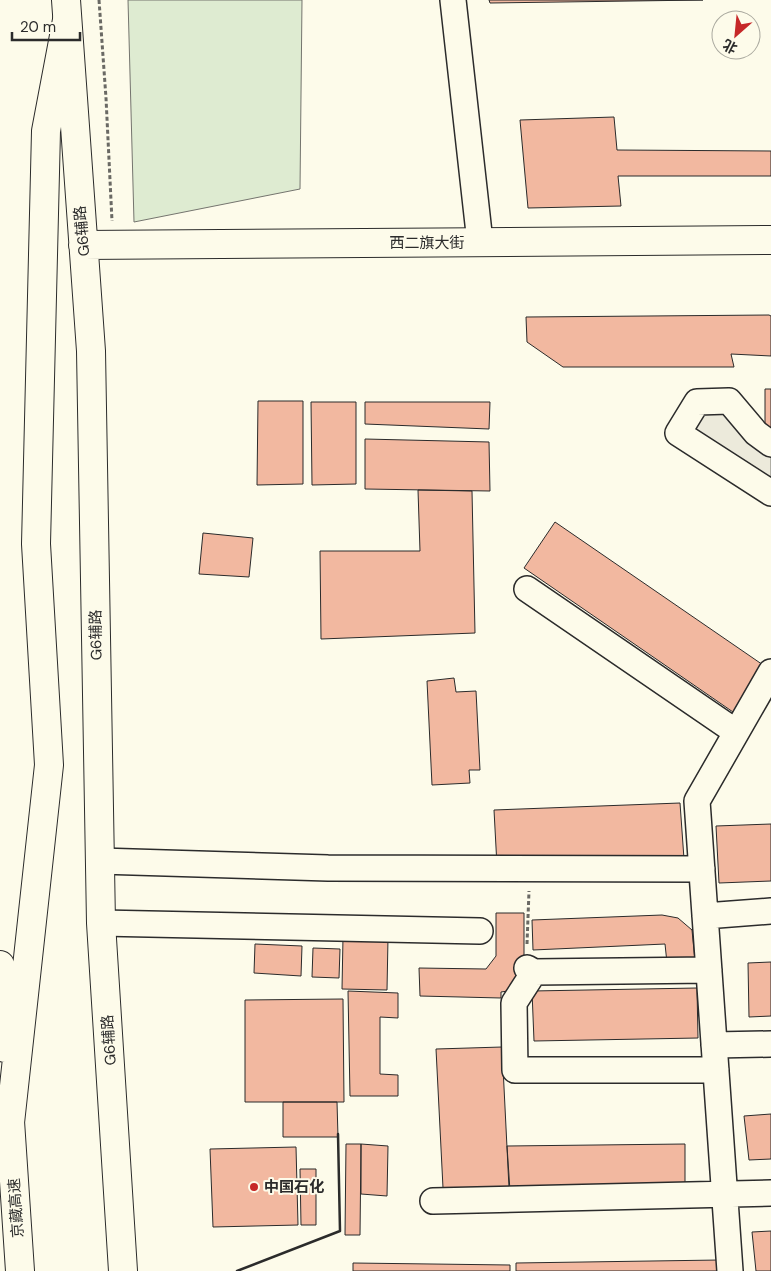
<svg xmlns="http://www.w3.org/2000/svg" width="771" height="1271" viewBox="0 0 771 1271" font-family="'DM Sans','Noto Sans SC',sans-serif">
	<style>
		.green { fill: #deebd1; stroke: #74746e }
		.parking { fill: #eceadb; stroke: #74746e }
		.building { fill: #f2b8a0; stroke: #2b2b2b }
		.lines { fill: none; stroke-linecap: round; stroke-linejoin: round }
		.minor-casing { stroke: #2b2b2b; stroke-width: 28 }
		.major-casing { stroke: #2b2b2b; stroke-width: 30 }
		.highway-casing { stroke: #2b2b2b; stroke-width: 30 }
		.path { stroke: #6a6964; stroke-width: 3; stroke-dasharray: 4 2.5; stroke-linecap: butt }
		.minor { stroke: #fdfbea; stroke-width: 25 }
		.major { stroke: #fdfbea; stroke-width: 28 }
		.highway { stroke: #fdfbea; stroke-width: 28 }
		.wall { stroke: #2b2b2b; stroke-width: 2.5 }
		.poi-dot { fill: #c62828; stroke: #fdfbea; stroke-width: 2 }
		.labels { text-anchor: middle; stroke-width: 4; stroke-linejoin: round; paint-order: stroke }
		.street-label { font-size: 15px; fill: #2b2b2b; stroke: #fdfbea }
		.poi-label { font-size: 15px; font-weight: bold; fill: #2b2b2b; stroke: #fdfbea; text-anchor: start }
	</style>
	<rect width="100%" height="100%" fill="#fdfbea"/>
	<path class="green" d="M128,0H302L300,189L134,222Z"/>
	<path class="parking" d="M728,404L771,449V490L681,433L699,405Z"/>
	<path class="building" d="M489,0H703L490,3Z
		M614,117L617,150L771,151V176H618L621,206L528,208L520,120Z
		M769,315L771,316V356L731,354L734,367H563L527,342L526,317Z
		M765,389H771V442L765,438Z
		M258,401H303V484L257,485Z
		M311,402H356V484L312,485Z
		M365,402H490L489,429L365,424Z
		M365,439L489,442L490,491L365,489Z
		M418,490L472,491L475,633L321,639L320,551H420Z
		M555,522L766,667L733,712L524,568Z
		M203,533L253,538L249,577L199,574Z
		M454,678L456,692L476,691L480,770H469L470,783L432,785L427,681Z
		M680,803L684,859L497,866L494,810Z
		M771,824V881L719,883L716,826Z
		M496,913H524V976L508,991L501,992V998L420,996L419,968L486,969L496,956Z
		M662,915L678,918L692,930L695,961L667,963L665,944L533,950L532,920Z
		M343,937L388,938L387,990L342,989Z
		M255,944L302,946L301,976L254,973Z
		M313,948L340,949L339,978L312,977Z
		M771,962V1016L749,1017L748,963Z
		M697,988L698,1038L534,1041L532,991Z
		M348,991L398,993V1018L380,1017V1074L398,1075V1096H350Z
		M343,999L344,1102H245V1000Z
		M502,1047L509,1188H443L436,1049Z
		M283,1102H337L338,1137H283Z
		M771,1114V1159L749,1160L744,1116Z
		M346,1144H361L360,1235H345Z
		M361,1144L388,1146L387,1196L361,1194Z
		M685,1144V1190L510,1191L507,1146Z
		M296,1147L298,1225L213,1227L210,1149Z
		M300,1169H316V1225H301Z
		M771,1231V1271H756L752,1232Z
		M719,1260V1271H516V1263Z
		M353,1263L510,1265V1271H353Z"/>
	<g class="lines">
		<g class="minor-casing">
			<path id="minor" d="M453,0L480,242
				M771,444L756,433L729,401L697,402L678,433L771,493
				M527,589L736,732
				M100,861L328,868L702,869
				M705,916L771,911
				M101,923L480,931
				M527,968L534,972L709,970
				M534,972L514,1003L515,1070H716
				M714,1045L771,1044
				M433,1201L771,1193
				M730,1271L697,801L771,672"/>
		</g>
		<g class="major-casing">
			<path id="major" d="M66,0L91,351L101,923L123,1271
				M83,245L771,240"/>
		</g>
		<g class="highway-casing">
			<path id="highway" d="M0,965L5,1048
				M9,1106L20,1271
				M10,1123L49,765L36,544L46,131L67,20"/>
		</g>
		<path class="path" d="M99,0L106,98L112,221
			M527,944L529,891"/>
		<use href="#minor" class="minor"/>
		<use href="#major" class="major"/>
		<use href="#highway" class="highway"/>
		<path class="wall" d="M237,1271L340,1231L338,1134"/>
	</g>
	<circle class="poi-dot" cx="254" cy="1187" r="5"/>
	<g class="labels">
		<g class="street-label">
			<text transform="translate(82 231) rotate(-95)" y="5">G6辅路</text>
			<text x="427" y="248">西二旗大街</text>
			<text transform="translate(96 635) rotate(-91)" y="5">G6辅路</text>
			<text transform="translate(109 1040) rotate(-94)" y="5">G6辅路</text>
			<text transform="translate(16 1208) rotate(-94)" y="5">京藏高速</text>
		</g>
		<g class="poi-label">
			<text x="264" y="1192">中国石化</text>
		</g>
	</g>
	<g transform="translate(736 35) rotate(207)"><circle r="24" fill="#fdfbea" stroke="#a9a89e"/>
	<path d="M0-4L9 19L0 12L-9 19Z" fill="#c62828"/>
	<text y="-8" font-size="14" font-weight="bold" text-anchor="middle" fill="#2b2b2b">北</text>
	</g>
	<path d="M12 32v8h68v-8" fill="none" stroke="#2b2b2b" stroke-width="2.5"/>
	<text x="20" y="32" font-size="15" fill="#2b2b2b" stroke="#fdfbea" stroke-width="4" paint-order="stroke">20 m</text>
</svg>
